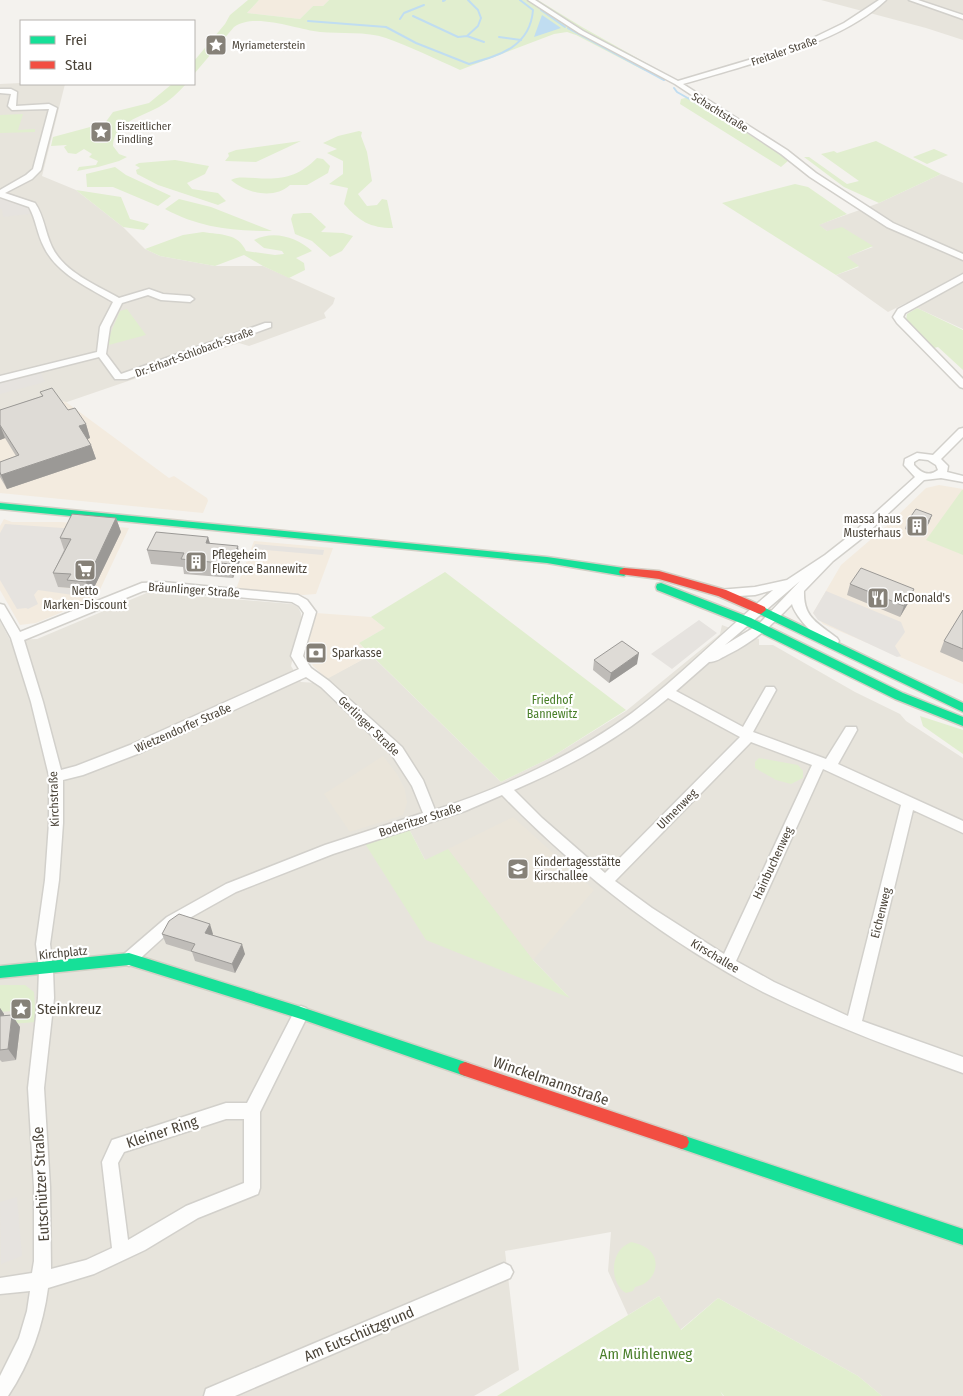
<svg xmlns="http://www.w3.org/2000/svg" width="963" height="1396" viewBox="0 0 963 1396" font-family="'Fira Sans Condensed',sans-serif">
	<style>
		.residential { fill: #e7e4dc; fill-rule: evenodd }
		.commercial { fill: #f3ebdf }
		.education { fill: #eae5da }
		.green { fill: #e1eecf }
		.parking { fill: #e6e3df }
		.water { fill: #c0ddf1 }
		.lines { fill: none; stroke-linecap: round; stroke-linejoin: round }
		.stream { stroke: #c0ddf1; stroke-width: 2 }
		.street-casing { stroke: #d2d0cb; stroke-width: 3 }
		.fast-casing { stroke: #d3cfc5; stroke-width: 3 }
		.jam-casing { stroke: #d3cfc5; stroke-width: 3 }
		.street { fill: #fdfdfc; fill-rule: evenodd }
		.fast { fill: #16e098; fill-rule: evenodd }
		.jam { fill: #f24e42; fill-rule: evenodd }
		.wall { fill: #bfbcb8 }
		.shaded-wall { fill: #9b9996 }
		.building { fill: #dedbd6; stroke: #9b9996 }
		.labels { text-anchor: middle; stroke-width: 4.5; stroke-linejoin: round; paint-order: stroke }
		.far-poi-label { font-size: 11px; fill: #4b4439; stroke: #fff; text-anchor: start }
		.far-street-label { font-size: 11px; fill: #4b4439; stroke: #fff }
		.poi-label { font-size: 12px; fill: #4b4439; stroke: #fff; text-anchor: start }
		.street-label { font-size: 12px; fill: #4b4439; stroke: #fff }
		.park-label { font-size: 12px; fill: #4a7f2a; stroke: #fff }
		.near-poi-label { font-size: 15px; fill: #4b4439; stroke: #fff; text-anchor: start }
		.near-street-label { font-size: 15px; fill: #4b4439; stroke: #fff }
		.near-park-label { font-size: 15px; fill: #4a7f2a; stroke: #fff }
	</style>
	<rect width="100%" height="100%" fill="#f4f2ee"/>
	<path class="residential" d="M821,0H963V40L926,28Z
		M21,83L65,84L42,176L76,190L123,227L145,249L160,256L215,266H263L335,298L333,304L324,313L326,318L249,346L239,343L67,402L58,401L0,419V84Z
		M941,174L963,183V329L906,303L888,312L836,275L859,267L846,257L873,247L827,231L818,225L879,203Z
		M149,592L292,604L298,607L301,613V621L291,666L301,682L318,683L371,655L501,782L550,758L626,711L720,634L722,625L759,639V645H773L855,692L900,714L906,721L963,758V1396H882L858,1376L718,1298L680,1330L659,1296L628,1315L608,1271L611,1232L505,1251L519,1370L474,1396H0V621L10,640L37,639ZM409,829L425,860L533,960L569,997L364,842Z"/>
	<path class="commercial" d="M259,0H329L323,6H313L300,19L247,13Z
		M58,401L66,402L169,478L174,476L207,498L208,501L203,513L0,493V419Z
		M939,485L963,489V684L823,624L813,613L841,565L890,523L926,488Z
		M4,519L12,522H61L129,528L96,598L36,623L20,625L0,590V526Z
		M254,541L333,548L316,594L303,595L236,589Z
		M316,613L371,617L385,628L359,643L371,655L327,679L313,666L306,650Z"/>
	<path class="education" d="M383,756L397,774L405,790L407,803L403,815L350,832L324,794Z
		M513,817L594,890L533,960L448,849Z"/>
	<path class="green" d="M248,0H259L247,13L300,19L313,6H323L329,0H538L582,27L655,68L645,71L576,35L567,32L554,34L460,70C436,59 411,47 386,38C366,31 341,34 320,32C298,30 255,12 234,27L194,74V61L225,24L230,15Z
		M172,84H186C178,93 169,101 159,107C141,117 114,122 113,146L119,154L127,157L119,161L98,167L77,171L79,167L96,165L98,161L89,157L92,154L84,149L76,154L68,153L64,147L67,145L51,146L53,137L105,123L113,112L149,103Z
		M690,97L789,160L781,167L680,104L681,99Z
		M23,114L18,130L35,129V132L0,133V115Z
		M359,131L362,132L361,136L367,152L372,181L358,194L367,206L377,205L382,199L387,200L393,228C370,228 359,221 344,204L348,188L329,184L343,174V161L327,153L337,149L323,143L338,136Z
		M301,141L256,162L225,161L229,156L228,153L236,150Z
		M876,141L941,174L879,203L844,187L804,157H809L847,184L859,181L821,154L834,151L837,153Z
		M934,149L948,155L927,164L913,157Z
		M317,158L323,159L330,166L328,173L307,185H290C274,200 246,193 231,180C238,176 247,178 255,178C282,180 298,177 317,158Z
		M175,160L209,166L205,174L187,183L192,189L218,193L226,201L218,205L158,185L137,174L136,170L140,168L135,165L139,163Z
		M115,167L126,175L171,196L158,206L113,187H87L86,174Z
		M795,184L808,187L847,214L819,225L827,231L842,227L873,246L847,257L859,266L836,275L722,203Z
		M76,190L121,197L130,219L149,224L144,230L123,227Z
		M179,199L211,207L272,231C233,231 200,228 165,209Z
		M303,213H311L326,227L321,232L343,233L353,236L342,251L330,257L312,241L295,234L291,219L293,214Z
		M203,232C221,235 238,233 246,251L275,255L284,254L282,251L264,248L254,240C274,230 296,237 312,251L296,258L304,263L305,270L289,278L263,266L244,255L215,266L160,256L145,249L183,235Z
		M917,308L963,330V370L938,347L934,348L906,320L907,314Z
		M127,309L146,335L105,346L120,311Z
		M962,490H963V555L926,540Z
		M445,572L626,710L550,758L501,782L359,643L385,628L371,617Z
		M920,716L963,730V754L923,726Z
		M759,758L798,765L803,771V778L791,784L776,780L755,768V762Z
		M409,829L425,860L448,849L533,960L570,998L426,940L364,842Z
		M0,985H25L34,992L36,1022L10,1024L12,1011L0,1012Z
		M631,1242C635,1243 640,1244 643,1246C664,1256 657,1283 635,1287L633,1291L626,1293C612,1285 610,1261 621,1249C623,1246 628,1244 631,1242Z
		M659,1296L681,1330L718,1298L858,1376L882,1396H724L720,1391L723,1396H497Z"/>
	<path class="parking" d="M0,198L29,207L30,214L3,217L2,209H0Z
		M40,371L45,382L0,394V381Z
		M5,524L77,529L59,587L76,589L73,595L38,590L34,595L38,604L28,609L26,608L17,609L0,580V533Z
		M255,544L324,550L323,555L253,549Z
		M826,591L901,622L905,632L895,646L901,656L897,657L818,620L813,613Z
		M699,620L717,633L672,669L651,654Z
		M17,1197L22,1256L1,1264L0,1202Z"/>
	<path class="water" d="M542,15L561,28L534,37Z"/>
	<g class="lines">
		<path class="stream" d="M443,1L445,0
			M541,10L565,27
			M413,16L458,37L467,36L484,42
			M400,19L404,13L424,5
			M308,21L386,27L416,43L469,64C500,55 530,47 533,10L520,0
			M568,28L664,80
			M467,36L478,26L481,18L478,10L468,0
			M499,37L521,40
			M674,88L677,92L751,134
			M770,146L786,158"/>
		<g class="street-casing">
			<path id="street" d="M528,0H535L583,31L678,81L772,53L809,40L844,23L879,0H886C848,36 787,53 738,68C720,73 702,79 683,84L787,150L816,173L893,223L963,254V260L887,227L810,177L781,154L675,84L579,33Z
				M909,0H918L963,15V19Z
				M0,89H11L17,92L16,106L49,104L57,108L41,170L32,179L5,193L35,203C44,216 45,232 52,247C64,272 96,285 119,298L149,289L163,294L190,296L194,299L190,302L161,300L148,295L122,303L110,327L106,354L121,374L265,323H271V327L127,379H115L99,357L0,382V376L97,352L100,327L113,302C88,287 57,274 44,247C37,234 36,219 29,207L0,197V190L26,175L33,169L49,109L12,110L8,106L11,94L0,93Z
				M963,274V281L905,313L903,317L963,379V388L960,387L897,323L893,317L898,309Z
				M963,428V437L941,459L948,466L947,472L963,476V482L941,478L924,480L861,539L833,561L804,591C803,618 818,623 837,638L839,641L837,644C823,648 795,617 792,604C771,626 755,641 727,655C721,658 716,662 709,662L676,691L743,727L766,687H774L776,690L753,732L826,759L846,727H856L857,730L838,764L963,821V833L913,810L862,1021L963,1057V1073C895,1049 828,1024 763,992C665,941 579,874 502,795L465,811L333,854L236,892L177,925L134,964L129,966L124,964L122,959L124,954L167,917L226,884L325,845L423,813L412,786L392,755L321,687L306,677L140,753L83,775L63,780V823L59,880L50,944L53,969L54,998L44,1088L50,1187L51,1269L86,1260L112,1248L102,1162L112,1140L226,1103H247L296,1008L301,1006L306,1008L309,1013L260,1112V1188L258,1194L198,1218L145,1250L94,1274L48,1288C43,1326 30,1363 8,1396H0V1376L19,1338L27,1311L30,1291L0,1294V1278L32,1273L34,1261V1187L28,1088L38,998L39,969L36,944L45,880L49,823V776L31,702L11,638L0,618V604L4,605L20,632L142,583L163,582L298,595L307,600L316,612L303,656L311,668L329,681L402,747L423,780L435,810C500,789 577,754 632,713C682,675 725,630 773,590L755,595L722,597L718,596L716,593L718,590L755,587L787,580L825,555L853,533L915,477L904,465L905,459L917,453L933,455L959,429ZM919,459L928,460L936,465L938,470C929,477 921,473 914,465V462ZM800,581L758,625L725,645ZM163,590L292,602L299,606L304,613L291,656L299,669L130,745L76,766L61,770L43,702L24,640L143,591ZM668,698L740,737L605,873L542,818L514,790C574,764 617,740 668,698ZM751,742L812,765L724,954L652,908L615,881ZM823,769L901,805L848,1016L774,982L736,961ZM226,1119H244V1183L186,1206L128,1240L118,1163L124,1152Z
				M504,1263L510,1266L513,1272L510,1278L235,1396H204L206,1389Z"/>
		</g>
		<g class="fast-casing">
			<path id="fast" d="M0,503L547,557L624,568L629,572L624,576L547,563L0,509Z
				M661,583L751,618L903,693L963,717V726L895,699L743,624L657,590L656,587L657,584Z
				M761,606L963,703V712L757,613L756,610Z
				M129,953L301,1007L465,1062L470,1064L472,1069L470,1074L465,1076L301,1019L129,965L0,978V966Z
				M682,1135L963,1229V1245L682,1149L677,1147L675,1142L677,1137Z"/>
		</g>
		<g class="jam-casing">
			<path id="jam" d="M624,568L659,571L726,590L765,607L766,610L761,614L757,613L718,596L659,579L620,574L619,572L620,570Z
				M465,1062L682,1135L687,1137L689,1142L687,1147L682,1149L465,1076L460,1074L458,1069L460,1064Z"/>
		</g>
		<use href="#street" class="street"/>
		<use href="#fast" class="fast"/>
		<use href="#jam" class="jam"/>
	</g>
	<path class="wall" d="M40,392L68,410L86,424L90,438L87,439L91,445L96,459L7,489L0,477V462L16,456L5,438L0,440V410L42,396Z
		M932,515L929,523L921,536L905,529L907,522Z
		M116,518L121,532L90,596L73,595L70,588L58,587L53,573L64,550L60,538Z
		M208,537L210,544L240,561L233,578L184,574L183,567L151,564L147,550Z
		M850,584L914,589L910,600L900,617L847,595Z
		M963,610V662L940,652L944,641Z
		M594,660L637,664L609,683L593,670Z
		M162,934H213L212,935L245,954L235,973L195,961L192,952L166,944Z
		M0,1008L4,1014V1016L12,1015L20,1027L16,1060L2,1062L0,1060Z"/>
	<path class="shaded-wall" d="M86,424L90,438L83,441L79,426Z
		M0,425L5,438L0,440Z
		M91,445L96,459L7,489L1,475Z
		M932,515L929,523L921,536L924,528Z
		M116,518L121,532L90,596L86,582Z
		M208,537L212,551L206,543Z
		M238,546L240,561L233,578L230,564Z
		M914,589L910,600L900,617L904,606Z
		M639,653L637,664L609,683L611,673Z
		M210,924L213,934L208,943L205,933Z
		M242,944L245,954L235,973L232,964Z
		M0,1008L4,1014L2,1029L0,1026Z
		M12,1015L20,1027L16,1060L8,1049Z"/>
	<path class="building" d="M52,388L68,410L75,408L86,424L79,426L91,445L1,475L0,472V462L19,455L0,425V410L43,396L40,392Z
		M916,509L932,515L924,528L907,522Z
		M72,514L116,518L86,582L67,580L71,574L53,573L71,539L60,538Z
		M156,532L208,537L206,543L238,546L230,564L181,559L184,553L147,550Z
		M861,568L914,589L904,606L850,584Z
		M963,610V649L944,641Z
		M622,641L639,653L611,673L594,660Z
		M179,914L210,924L205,933L242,944L232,964L191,951L195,944L162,934L169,921Z
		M12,1015L8,1049L0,1050V1016Z"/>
	<defs>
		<g id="sight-square" transform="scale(1.125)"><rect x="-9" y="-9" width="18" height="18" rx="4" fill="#868178" stroke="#fff"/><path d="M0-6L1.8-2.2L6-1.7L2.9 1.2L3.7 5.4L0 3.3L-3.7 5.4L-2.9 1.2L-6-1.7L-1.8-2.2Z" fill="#fff"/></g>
		<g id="building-square" transform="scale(1.125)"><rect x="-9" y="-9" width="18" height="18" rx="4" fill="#868178" stroke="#fff"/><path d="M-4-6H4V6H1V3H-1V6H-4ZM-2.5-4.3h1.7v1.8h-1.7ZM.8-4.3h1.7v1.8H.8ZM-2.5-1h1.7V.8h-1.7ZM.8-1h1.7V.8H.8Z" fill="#fff"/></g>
		<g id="supermarket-square" transform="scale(1.125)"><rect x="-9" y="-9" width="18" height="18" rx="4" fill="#868178" stroke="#fff"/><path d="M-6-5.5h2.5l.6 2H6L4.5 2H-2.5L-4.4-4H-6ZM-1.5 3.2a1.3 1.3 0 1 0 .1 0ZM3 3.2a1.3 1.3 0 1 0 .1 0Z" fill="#fff"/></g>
		<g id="restaurant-square" transform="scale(1.125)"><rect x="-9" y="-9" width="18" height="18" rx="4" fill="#868178" stroke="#fff"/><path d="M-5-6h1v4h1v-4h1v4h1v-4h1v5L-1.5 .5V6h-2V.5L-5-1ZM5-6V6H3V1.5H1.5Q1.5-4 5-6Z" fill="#fff"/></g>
		<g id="bank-square" transform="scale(1.125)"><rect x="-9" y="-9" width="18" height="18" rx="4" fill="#868178" stroke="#fff"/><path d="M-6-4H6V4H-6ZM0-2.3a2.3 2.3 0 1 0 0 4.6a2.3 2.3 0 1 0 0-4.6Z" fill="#fff"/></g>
		<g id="school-square" transform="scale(1.125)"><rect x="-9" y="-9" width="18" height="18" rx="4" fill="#868178" stroke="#fff"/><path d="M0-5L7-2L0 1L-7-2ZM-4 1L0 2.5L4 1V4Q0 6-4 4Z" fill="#fff"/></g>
	</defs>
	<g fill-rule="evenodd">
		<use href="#sight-square" x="216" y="45"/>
		<use href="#sight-square" x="101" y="132"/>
		<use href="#building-square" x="917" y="526"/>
		<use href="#building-square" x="196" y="562"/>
		<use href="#supermarket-square" x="85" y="570"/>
		<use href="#restaurant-square" x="878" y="598"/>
		<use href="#bank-square" x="316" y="653"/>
		<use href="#school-square" x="518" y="869"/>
		<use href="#sight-square" x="21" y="1009"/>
	</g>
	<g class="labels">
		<g class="far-poi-label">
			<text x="232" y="49">Myriameterstein</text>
			<text x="117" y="130">Eiszeitlicher<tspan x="117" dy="13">Findling</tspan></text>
		</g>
		<g class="far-street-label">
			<text transform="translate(784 51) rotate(-19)" y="4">Freitaler Straße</text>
			<text transform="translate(720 112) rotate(32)" y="4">Schachtstraße</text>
			<text transform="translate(194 352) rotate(-20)" y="4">Dr.-Erhart-Schlobach-Straße</text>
		</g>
		<g class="poi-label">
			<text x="901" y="523" text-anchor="end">massa haus<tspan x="901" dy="14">Musterhaus</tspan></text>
			<text x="212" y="559">Pflegeheim<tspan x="212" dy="14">Florence Bannewitz</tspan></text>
			<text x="85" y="595" text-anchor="middle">Netto<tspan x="85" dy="14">Marken-Discount</tspan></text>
			<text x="894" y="602">McDonald's</text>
			<text x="332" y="657">Sparkasse</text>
			<text x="534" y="866">Kindertagesstätte<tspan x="534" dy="14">Kirschallee</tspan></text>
		</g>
		<g class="street-label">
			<text transform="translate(194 590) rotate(4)" y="4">Bräunlinger Straße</text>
			<text transform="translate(369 726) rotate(44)" y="4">Gerlinger Straße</text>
			<text transform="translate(183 728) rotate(-24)" y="4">Wietzendorfer Straße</text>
			<text transform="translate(54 799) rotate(-92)" y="4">Kirchstraße</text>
			<text transform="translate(677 809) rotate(-45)" y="4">Ulmenweg</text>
			<text transform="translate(420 820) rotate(-18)" y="4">Boderitzer Straße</text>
			<text transform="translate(773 863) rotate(-65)" y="4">Hainbuchenweg</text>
			<text transform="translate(881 913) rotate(-76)" y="4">Eichenweg</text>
			<text transform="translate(63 953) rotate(-6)" y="4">Kirchplatz</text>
			<text transform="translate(715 956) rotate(31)" y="4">Kirschallee</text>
		</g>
		<g class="park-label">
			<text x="552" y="704">Friedhof<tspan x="552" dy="14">Bannewitz</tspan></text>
		</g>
		<g class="near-poi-label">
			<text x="37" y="1014">Steinkreuz</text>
		</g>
		<g class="near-street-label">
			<text transform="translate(551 1081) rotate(19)" y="5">Winckelmannstraße</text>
			<text transform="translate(162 1132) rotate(-18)" y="5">Kleiner Ring</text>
			<text transform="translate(41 1184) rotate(-93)" y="5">Eutschützer Straße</text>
			<text transform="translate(359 1334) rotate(-23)" y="5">Am Eutschützgrund</text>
		</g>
		<g class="near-park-label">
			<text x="646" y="1359">Am Mühlenweg</text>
		</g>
	</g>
	<rect x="20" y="20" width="175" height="65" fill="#ffffff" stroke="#b7b4b0"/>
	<rect x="30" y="36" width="25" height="8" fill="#16e098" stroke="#b7b4b0"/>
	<text x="65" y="45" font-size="15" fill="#4b4439">Frei</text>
	<rect x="30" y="61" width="25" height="8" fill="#f24e42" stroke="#b7b4b0"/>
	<text x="65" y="70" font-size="15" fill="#4b4439">Stau</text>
</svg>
